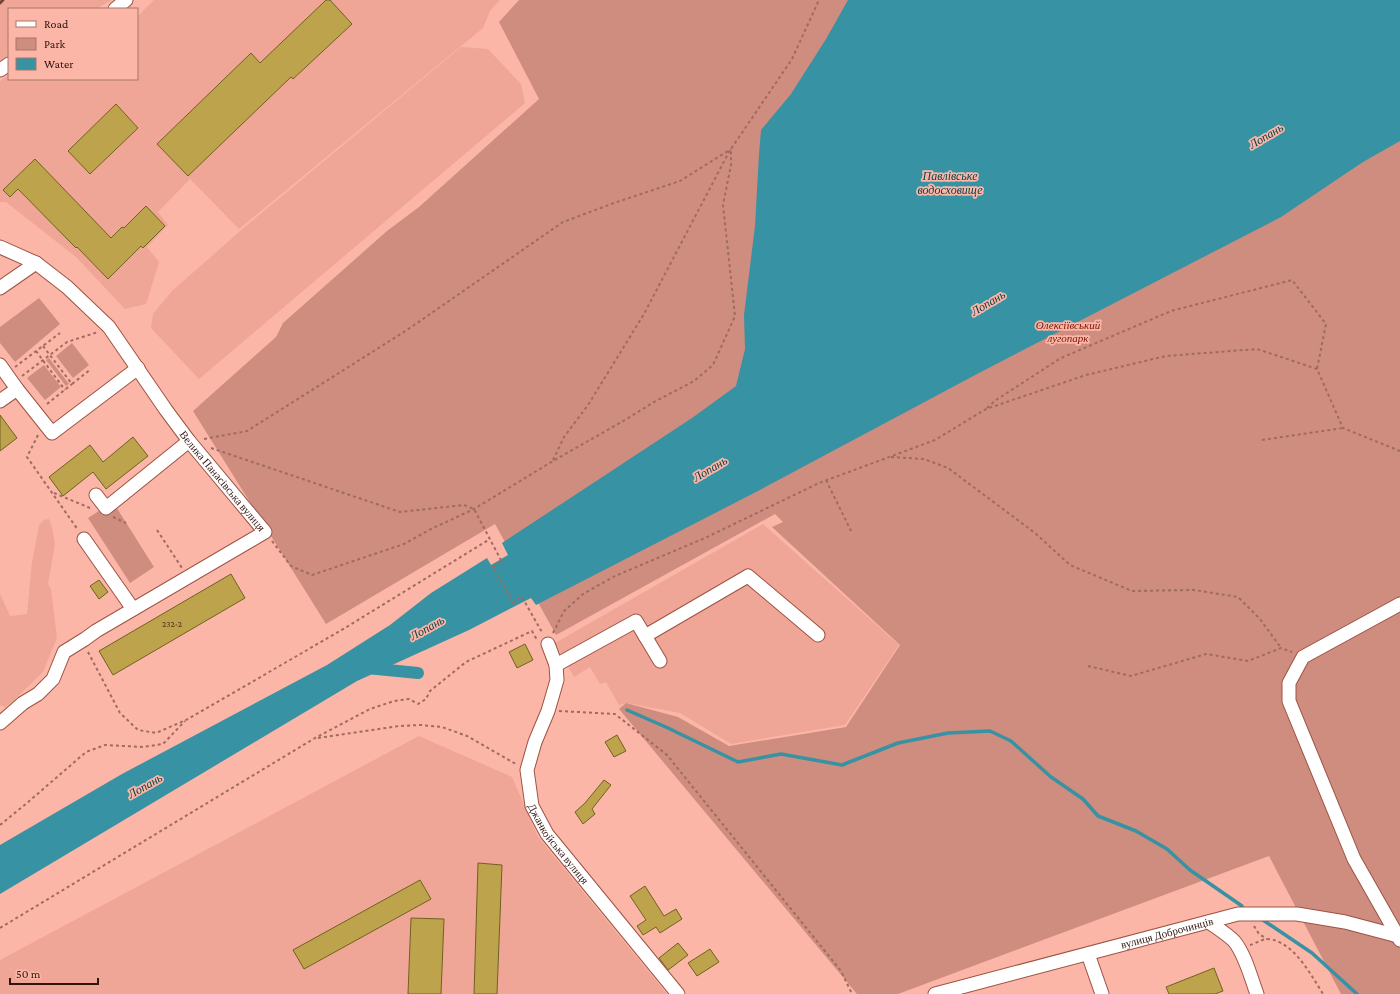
<svg xmlns="http://www.w3.org/2000/svg" width="1400" height="994" viewBox="0 0 1400 994" font-family="'Crimson Pro',serif">
	<style>
		.built { fill: #efa696 }
		.green { fill: #cf8d7f }
		.water { fill: #3792a3 }
		.lines { fill: none; stroke-linecap: round; stroke-linejoin: round }
		.stream { stroke: #3792a3; stroke-width: 3.5 }
		.canal { stroke: #3792a3; stroke-width: 12 }
		.building { fill: #bda34c; stroke: #726022 }
		.minor-casing { stroke: #9e5243; stroke-width: 15 }
		.path { stroke: #9f6b61; stroke-width: 2; stroke-dasharray: 3 3; stroke-linecap: butt }
		.minor { stroke: #fff; stroke-width: 13 }
		.rail { stroke: #6e443b; stroke-width: 3 }
		.labels { text-anchor: middle; stroke-width: 3.5; stroke-linejoin: round; paint-order: stroke }
		.number-label { font-size: 9px; fill: #55371d }
		.park-label { font-size: 11px; font-style: italic; fill: #791100; stroke: #fbb6a7 }
		.street-label { font-size: 11px; fill: #32130d; stroke: #fbb6a7 }
		.water-label { font-size: 12px; font-style: italic; fill: #053f48; stroke: #fbb6a7 }
	</style>
	<rect width="100%" height="100%" fill="#fbb6a7"/>
	<path class="built" d="M0,0H112L96,9H9V55L0,60Z
		M154,0H500L490,11L483,28L239,229L190,179L158,212L168,225L147,247L159,262L146,304L125,309L76,257L6,202H0V81L9,75V79H137V17Z
		M461,47L488,49L521,84L525,103L199,379L151,328L153,314L172,291L246,226Z
		M49,519L52,527L55,544L48,584L51,589L57,638L43,672L13,701L5,707L0,705V594L10,616L27,614L32,562L37,537L39,525L44,520Z
		M763,524L899,645L845,725L731,744L680,713L627,703L619,705L606,682L600,684L590,667L574,677L555,643Z
		M419,736L512,777L538,837L667,994H0V960Z"/>
	<path class="green" d="M519,0H1400V994H1341L1269,856L898,994H857L619,709L626,703L678,717L729,746L846,727L900,645L772,527L783,522L775,514L556,635L495,524L326,624L193,411L276,337L283,323L387,231L419,207L539,99L499,22Z
		M39,298L60,324L15,362L0,343V327Z
		M72,343L89,365L73,378L56,356Z
		M49,358L69,384L66,386L46,360Z
		M44,365L61,387L45,400L27,378Z
		M113,502L154,567L130,583L88,518Z"/>
	<path class="water" d="M848,0H1400V141L1363,162L1281,217L977,374L758,491L536,605L531,598L469,630L357,681L0,894V845L122,774L327,665L390,625L431,593L487,558L491,565L508,555L502,543L692,418L736,386L745,349L744,315L755,226L759,154L761,130L791,94L826,39Z"/>
	<g class="lines">
		<path class="stream" d="M627,710L668,728L738,762L781,754L842,765L898,743L948,733L990,731L1011,741L1051,777L1083,799L1098,816L1136,831L1167,849L1190,870L1242,906
			M1263,920L1312,953L1357,994"/>
		<path class="canal" d="M367,668L418,673"/>
	</g>
	<path class="building" d="M326,0H330L352,24L293,79L291,77L188,176L157,144L251,53L260,63Z
		M116,104L138,128L90,174L68,151Z
		M35,159L111,238L122,227L124,228L146,206L165,226L143,248L141,246L108,279L77,247L76,248L18,189L10,197L3,190Z
		M0,415L17,438L0,451Z
		M133,437L148,456L106,489L93,472L63,496L49,477L90,445L103,462Z
		M231,574L245,598L113,675L99,651Z
		M99,580L108,592L99,599L90,586Z
		M525,644L533,660L517,668L509,652Z
		M617,735L626,751L614,757L605,742Z
		M604,780L611,785L592,809L595,814L583,824L575,812L585,803Z
		M478,863L502,865L497,994H474Z
		M420,880L431,899L304,969L293,950Z
		M645,886L664,916L676,909L682,919L660,933L656,927L643,935L637,926L646,920L630,896Z
		M411,918L444,919L441,994H408Z
		M678,943L688,955L668,970L659,958Z
		M710,949L719,962L697,976L688,963Z
		M1214,968L1223,991L1215,994H1169L1166,987Z"/>
	<g class="lines">
		<g class="minor-casing">
			<g id="minor">
				<path d="M115,9L126,0"/>
				<path d="M0,70L9,64"/>
				<path id="s1" d="M0,247L36,263L67,287L109,327L166,410L189,441L265,532L96,631L85,639L64,652L53,679L38,694L23,703L0,723"/>
				<path d="M0,288L36,263"/>
				<path d="M0,365L17,389L52,433L138,368"/>
				<path d="M0,401L17,389"/>
				<path d="M96,495L106,508L189,441"/>
				<path d="M84,539L133,609"/>
				<path d="M1400,604L1303,657L1289,683V701L1354,859L1400,940"/>
				<path d="M645,636L748,576L818,635"/>
				<path id="s2" d="M548,644L556,665L557,680L548,711L535,742L527,770L532,806L547,834L678,994"/>
				<path d="M556,665L636,621L660,661"/>
				<path d="M1209,922C1217,928 1227,934 1234,941C1245,954 1251,978 1257,994"/>
				<path d="M1088,954L1102,994"/>
				<path id="s3" d="M935,994L1238,914H1297L1345,922L1398,936"/>
			</g>
		</g>
		<path class="path" d="M43,346L72,384L91,369
			M36,351L65,390
			M15,367L60,333
			M22,376L67,342L98,332
			M47,404L72,384
			M987,408L996,400L1061,358L1171,311L1292,280L1326,324L1317,369
			M38,435L27,457L78,530
			M204,439L247,431L407,330L563,222L614,203L680,181L731,149
			M1262,440L1343,428
			M211,448L400,512L464,505L474,509L502,562L493,567L513,602L522,597L543,634
			M891,457L924,459L948,468L1035,533L1070,565L1132,591L1194,590L1238,597L1260,619L1281,648
			M553,460L564,437L588,405L644,314L730,150
			M826,480L852,533
			M54,493L90,508
			M113,517L126,523
			M157,530L182,568
			M272,541L291,566L312,575L404,544L431,529L474,509L553,461L625,420L654,402L694,381L713,365L735,316L723,205L731,165V149L792,59L819,0
			M553,633L564,611L583,594L615,576L705,538L819,483L935,440L986,409L1086,375L1166,356L1257,349L1317,369L1343,428L1400,451
			M88,652L120,713L138,730L156,733L186,720L340,631L490,539
			M1088,666L1131,676L1206,654L1248,661L1281,648L1292,652
			M559,711L615,714L667,755L841,971L852,994
			M318,738L399,726L421,725L442,727L467,736L516,764
			M0,825L27,803L86,752L105,745L143,747L163,744L185,721
			M1254,926L1259,934L1267,939
			M0,928L315,738L370,709L394,701L409,699L418,704L426,699L430,691L466,662L532,631L537,640
			M1250,945C1255,944 1262,939 1267,939C1293,940 1311,975 1323,994"/>
		<use href="#minor" class="minor"/>
		<path class="rail" d="M0,3L3,0"/>
	</g>
	<g class="labels">
		<g class="number-label">
			<text x="172" y="627">232-2</text>
		</g>
		<g class="park-label">
			<text x="1068" y="329">Олексіївський<tspan x="1068" dy="13">лугопарк</tspan></text>
		</g>
		<g class="street-label">
			<text dy="4" stroke="none"><textPath href="#s1" startOffset="328">Велика Панасівська вулиця</textPath></text>
			<text dy="4" stroke="none"><textPath href="#s2" startOffset="215">Джанкойська вулиця</textPath></text>
			<text dy="4" stroke="none"><textPath href="#s3" startOffset="240">вулиця Доброчинців</textPath></text>
		</g>
		<g class="water-label">
			<text transform="translate(1266 136) rotate(-31)" y="4">Лопань</text>
			<text x="950" y="180">Павлівське<tspan x="950" dy="14">водосховище</tspan></text>
			<text transform="translate(988 303) rotate(-31)" y="4">Лопань</text>
			<text transform="translate(710 469) rotate(-31)" y="4">Лопань</text>
			<text transform="translate(427 628) rotate(-29)" y="4">Лопань</text>
			<text transform="translate(145 786) rotate(-30)" y="4">Лопань</text>
		</g>
	</g>
	<rect x="8" y="8" width="130" height="72" fill="#fbb6a7" stroke="#ab7569"/>
	<rect x="16" y="21" width="20" height="6" fill="#ffffff" stroke="#ab7569"/>
	<text x="44" y="28" font-size="12" fill="#32130d">Road</text>
	<rect x="16" y="38" width="20" height="12" fill="#cf8d7f" stroke="#ab7569"/>
	<text x="44" y="48" font-size="12" fill="#32130d">Park</text>
	<rect x="16" y="58" width="20" height="12" fill="#3792a3" stroke="#ab7569"/>
	<text x="44" y="68" font-size="12" fill="#32130d">Water</text>
	<path d="M10 978v6h88v-6" fill="none" stroke="#32130d" stroke-width="2"/>
	<text x="16" y="978" font-size="12" fill="#32130d" stroke="#fbb6a7" stroke-width="3" paint-order="stroke">50 m</text>
</svg>
